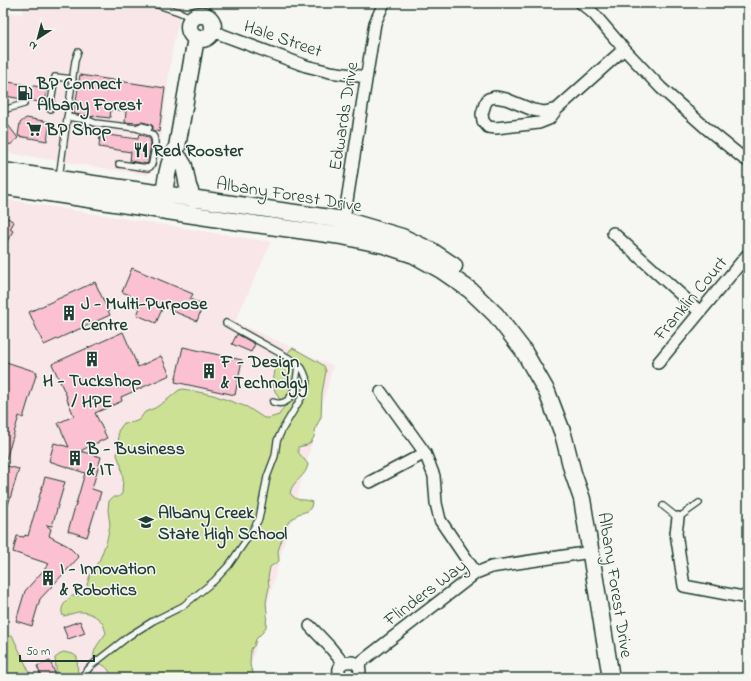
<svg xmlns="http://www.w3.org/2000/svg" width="751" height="681" viewBox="0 0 751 681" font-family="'Indie Flower',sans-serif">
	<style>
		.built { fill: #f8e6e8 }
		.green { fill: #cde195; stroke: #768f64 }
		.building { fill: #fbc1d2; stroke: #1f3d34 }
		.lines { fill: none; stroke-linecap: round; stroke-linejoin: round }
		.lane-casing { stroke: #1f3d34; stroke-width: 8 }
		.street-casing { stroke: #1f3d34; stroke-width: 14 }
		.secondary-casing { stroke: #1f3d34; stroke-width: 19 }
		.lane { stroke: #f6f6f2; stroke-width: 5.5 }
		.street { stroke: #f6f6f2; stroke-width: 11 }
		.secondary { stroke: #f6f6f2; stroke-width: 16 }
		.labels { text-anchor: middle; stroke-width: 3; stroke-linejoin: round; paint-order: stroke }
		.street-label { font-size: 18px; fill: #1f3d34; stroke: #f6f6f2 }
		.poi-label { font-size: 18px; font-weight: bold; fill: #1f3d34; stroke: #f6f6f2; text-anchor: start }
	</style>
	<rect width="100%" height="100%" fill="#f6f6f2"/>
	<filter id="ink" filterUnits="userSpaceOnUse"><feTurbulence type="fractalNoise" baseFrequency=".025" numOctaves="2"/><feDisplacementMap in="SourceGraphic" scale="8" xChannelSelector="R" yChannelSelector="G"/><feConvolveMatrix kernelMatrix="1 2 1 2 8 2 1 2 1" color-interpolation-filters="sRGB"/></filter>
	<g filter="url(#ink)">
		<path class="built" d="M24,3H187L179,21L173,44L157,167L152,172L147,175L3,152V33L5,12L22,14Z
			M3,199L271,242L235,322L333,366L247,678H3Z"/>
		<path class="green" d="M293,348L318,362L324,366L326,371L322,393L321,417L316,427L314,437L311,442L307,445L298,447V452L308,464C306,478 293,479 290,493C298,504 302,497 312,502L311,507L308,511L298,514L287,524L278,551L279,561L270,567L268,577L269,587L266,602L267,612L266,627L263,632L256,639L254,646L251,649L250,664L251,669L256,678H112C107,663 104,668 94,659C92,649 101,641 106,633C105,630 104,626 103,624C98,616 87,611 78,612C72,613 68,616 63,616C59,607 66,601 72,596L83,595L87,594L89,589L87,585L90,575L100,559L107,540L110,525L108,510L109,501L113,497H118L122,494L123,479L121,465L117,455L119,445L118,431L124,423L134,422L139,420L145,412L155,408L167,400L179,390L183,389L213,395L247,407L264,418H269L279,415L284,407L275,391L273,384L275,369L291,349Z
			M12,635L32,678H3V640Z
			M63,652L73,654L77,657L78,678H57L55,658Z"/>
		<path class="building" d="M80,75L165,88L159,132L153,130V126L150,124L142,122L136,123L125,122L126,111L111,109L110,118L93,116V117L89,116L74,114Z
			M8,82L47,88L45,103L5,96L7,93Z
			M26,118L50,122L47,141L18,136L20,123Z
			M8,125L18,138L10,145L5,139L7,137L3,131V130Z
			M100,134L138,139L139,134L147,137L150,139L151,143L148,162L147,164L130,161L131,152L99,147Z
			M3,215L14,222L10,229L13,231L3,248Z
			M132,268L193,294L190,299L203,305L197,321L163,307L156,323L137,315L140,308L127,302L130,295L122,292Z
			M95,282L110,315L44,345L29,312Z
			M123,332L138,367L161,356L170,375L121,397L122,401L95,413L107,438L80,451L101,457L92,489L101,492L87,537L68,531L85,473L49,461L54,443L69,447L58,423L74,416L66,397H67L52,364Z
			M237,334L255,344L251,352L232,344Z
			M183,347L242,360L235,395L175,382Z
			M3,361L37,372L23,418L19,416L5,463H3Z
			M3,465L19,469L5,515H3Z
			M45,477L65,482L52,526L46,525L51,529L49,536L68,546L79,557L40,599L32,626L16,621L25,591L49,564L13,552L17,536L24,537L25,535L28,536Z
			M80,621L85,633L68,639L63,627Z
			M50,661L57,678H42L37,666Z"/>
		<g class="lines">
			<g class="lane-casing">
				<path id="lane" d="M152,3L179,12L193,18
					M3,70H5L3,92
					M50,109L55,77L73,79
					M3,110L24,104
					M67,117L88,120L95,123L136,128L141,126L149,128
					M87,128L88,120
					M119,164L148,168L150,167L152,164C153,156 159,138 151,134C147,131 141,130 136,128
					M59,178L75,61L78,52
					M273,402C295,410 297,378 298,364
					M663,506L678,518L699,503
					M78,678L83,675L92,665L129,636L153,621L183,606L214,581L229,565L249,536L259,519L267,477L275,456L277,441L282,430L303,395L306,388L307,380L304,372L302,368L294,361L226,323"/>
			</g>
			<g class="street-casing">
				<path id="street" d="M581,3L594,14L624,49L661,88L706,128L743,158L748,161
					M212,31L306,66L330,72L366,77
					M557,109L544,112L533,110L506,99L495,97L488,99L485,104L482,114L483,121L488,127L496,128L539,123L549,119L557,109L624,49
					M343,226L375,23L384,3
					M613,233L700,312
					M658,363L748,254
					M381,392L425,453L434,476L436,503L440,520L476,573
					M370,482L425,453
					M678,518L676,533L684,586L748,598
					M310,626L329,646L343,663
					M357,665L476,573L491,567L591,552
					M342,678C327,657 371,656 357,678"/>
			</g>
			<g class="secondary-casing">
				<path id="secondary" d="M189 27a12 12 0 1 1 24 0a12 12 0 1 1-24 0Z
					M179,158L184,166L188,186L193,199
					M3,171L344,220L402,237L430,250L454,266
					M3,186L233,221L342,236L384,245L414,255L441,270L470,290L496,315L523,350L547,392L563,434L573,473L582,499L611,678
					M163,204C165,187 167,162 177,147L196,38"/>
			</g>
			<use href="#lane" class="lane"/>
			<use href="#street" class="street"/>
			<use href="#secondary" class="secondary"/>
		</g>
	</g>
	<defs>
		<g id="fuel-bare" transform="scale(1.2)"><path d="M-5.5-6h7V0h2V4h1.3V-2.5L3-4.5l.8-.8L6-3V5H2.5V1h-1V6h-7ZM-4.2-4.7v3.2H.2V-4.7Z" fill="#1f3d34" stroke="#f6f6f2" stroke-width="2.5" paint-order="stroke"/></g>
		<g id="supermarket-bare" transform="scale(1.2)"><path d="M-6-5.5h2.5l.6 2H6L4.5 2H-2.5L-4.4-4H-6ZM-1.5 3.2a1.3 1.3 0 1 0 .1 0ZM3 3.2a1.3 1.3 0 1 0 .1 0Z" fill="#1f3d34" stroke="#f6f6f2" stroke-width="2.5" paint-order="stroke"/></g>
		<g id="restaurant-bare" transform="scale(1.2)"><path d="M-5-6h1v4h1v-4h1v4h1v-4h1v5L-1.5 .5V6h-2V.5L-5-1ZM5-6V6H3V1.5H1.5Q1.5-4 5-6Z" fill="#1f3d34" stroke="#f6f6f2" stroke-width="2.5" paint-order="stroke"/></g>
		<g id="building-bare" transform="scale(1.2)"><path d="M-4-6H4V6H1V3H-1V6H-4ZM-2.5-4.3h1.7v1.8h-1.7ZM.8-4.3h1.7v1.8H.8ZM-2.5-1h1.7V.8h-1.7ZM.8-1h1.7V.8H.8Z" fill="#1f3d34" stroke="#f6f6f2" stroke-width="2.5" paint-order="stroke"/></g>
		<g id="school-bare" transform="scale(1.2)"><path d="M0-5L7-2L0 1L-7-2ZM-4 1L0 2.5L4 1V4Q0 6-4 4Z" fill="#1f3d34" stroke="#f6f6f2" stroke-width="2.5" paint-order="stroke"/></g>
	</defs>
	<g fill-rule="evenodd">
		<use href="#fuel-bare" x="25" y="93"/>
		<use href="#supermarket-bare" x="34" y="129"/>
		<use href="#restaurant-bare" x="141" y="150"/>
		<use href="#building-bare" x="69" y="313"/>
		<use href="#building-bare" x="92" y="359"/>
		<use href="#building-bare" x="209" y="371"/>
		<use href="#building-bare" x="75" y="458"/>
		<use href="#school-bare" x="146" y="522"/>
		<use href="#building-bare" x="48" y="578"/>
	</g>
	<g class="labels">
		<g class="street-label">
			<text transform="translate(283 38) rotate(19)" y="6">Hale Street</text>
			<text transform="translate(343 116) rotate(-81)" y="6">Edwards Drive</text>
			<text transform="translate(289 194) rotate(9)" y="6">Albany Forest Drive</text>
			<text transform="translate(690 298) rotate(-50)" y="6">Franklin Court</text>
			<text transform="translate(616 585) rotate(81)" y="6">Albany Forest Drive</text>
			<text transform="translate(425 592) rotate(-37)" y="6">Flinders Way</text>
		</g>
		<g class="poi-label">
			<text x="37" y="89">BP Connect<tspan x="37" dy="21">Albany Forest</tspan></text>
			<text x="46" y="135">BP Shop</text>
			<text x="153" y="156">Red Rooster</text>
			<text x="81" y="309">J - Multi-Purpose<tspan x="81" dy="21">Centre</tspan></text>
			<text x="221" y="367">F - Design<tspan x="221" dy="21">&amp; Technolgy</tspan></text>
			<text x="92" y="386" text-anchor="middle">H - Tuckshop<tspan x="92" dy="21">/ HPE</tspan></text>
			<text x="87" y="454">B - Business<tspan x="87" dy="21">&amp; IT</tspan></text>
			<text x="158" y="518">Albany Creek<tspan x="158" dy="21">State High School</tspan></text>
			<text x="60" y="574">I - Innovation<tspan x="60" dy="21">&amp; Robotics</tspan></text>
		</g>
	</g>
	<rect width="751" height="681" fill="none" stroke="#f6f6f2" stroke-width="16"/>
	<rect x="8" y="8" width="735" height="665" fill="none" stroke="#1f3d34" stroke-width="1.5" filter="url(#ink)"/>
	<g transform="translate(38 38) rotate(216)" stroke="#f6f6f2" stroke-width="3" paint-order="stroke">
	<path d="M0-3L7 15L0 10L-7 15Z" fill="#1f3d34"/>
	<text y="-6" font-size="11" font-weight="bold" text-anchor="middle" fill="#1f3d34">N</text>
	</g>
	<path d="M20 655v6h74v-6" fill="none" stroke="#1f3d34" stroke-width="2"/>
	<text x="26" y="655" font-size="12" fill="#1f3d34" stroke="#f6f6f2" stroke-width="3" paint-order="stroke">50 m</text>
</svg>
